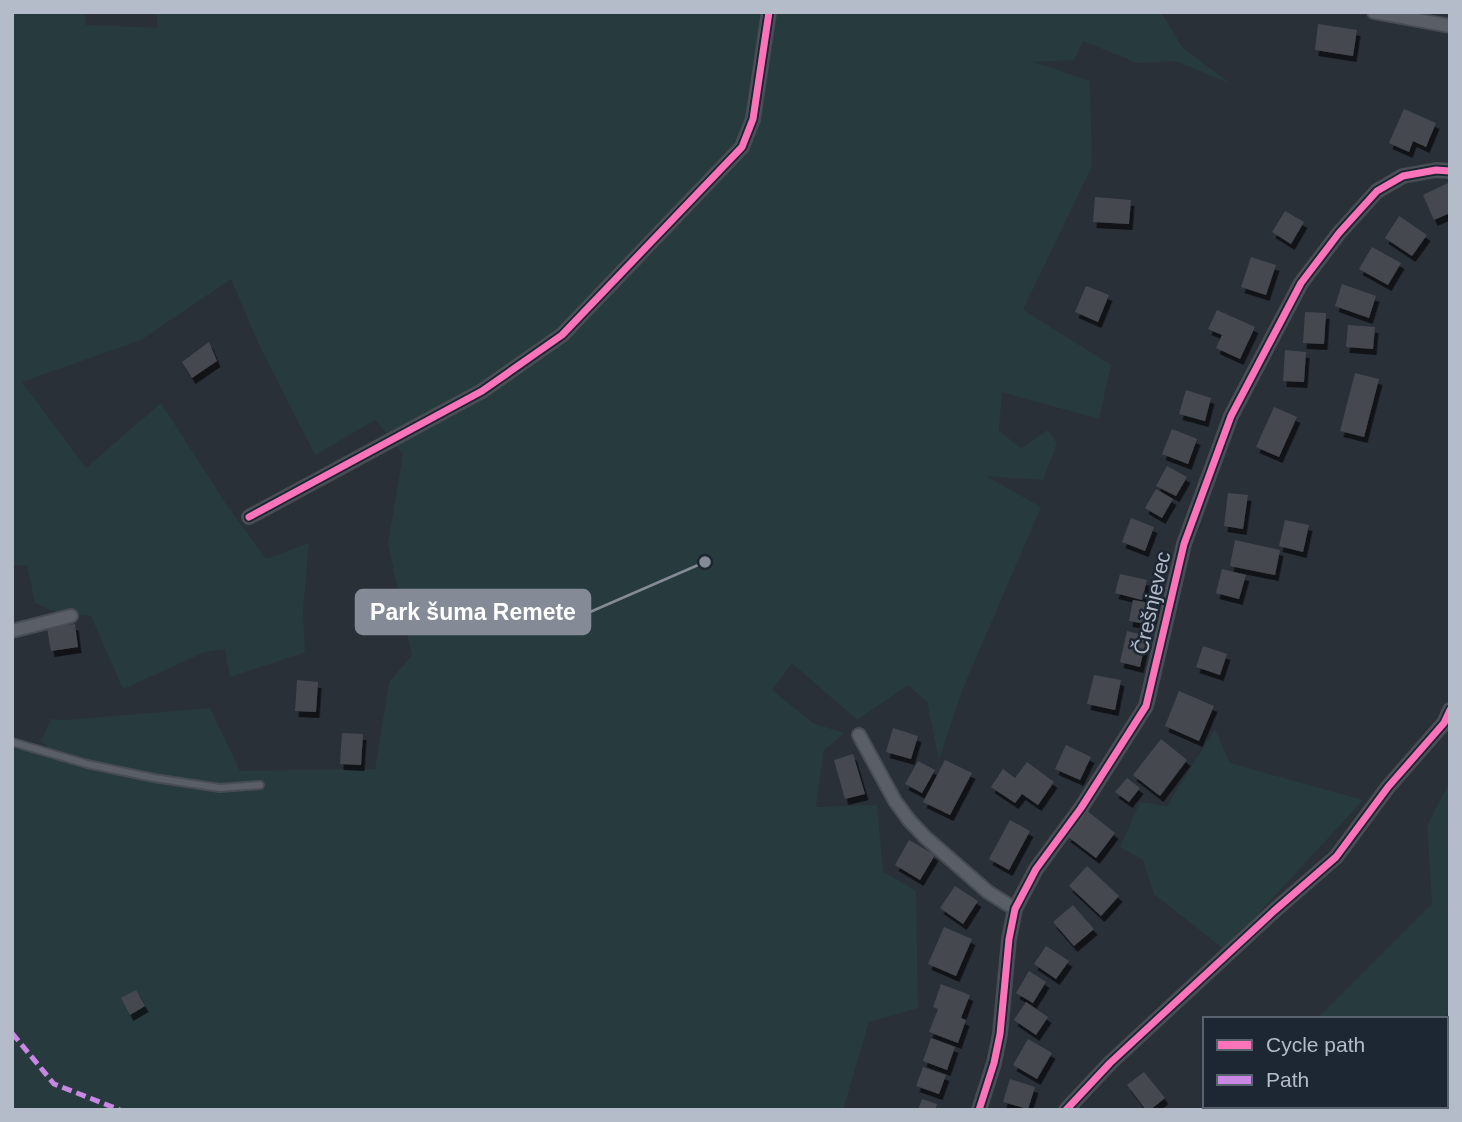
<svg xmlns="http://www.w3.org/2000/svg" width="1462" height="1122" viewBox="0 0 1462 1122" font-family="Helvetica,sans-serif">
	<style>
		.green { fill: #273a3e }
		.building { fill: #444950; filter: url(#shadow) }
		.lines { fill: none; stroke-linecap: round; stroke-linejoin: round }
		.lane-casing { stroke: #484c53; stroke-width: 10 }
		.street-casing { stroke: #484c53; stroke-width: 16 }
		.lane { stroke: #5a5e66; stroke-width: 6 }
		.street { stroke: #5a5e66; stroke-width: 12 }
		.quiet { stroke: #c787e3; stroke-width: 5; stroke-dasharray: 10 5; stroke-linecap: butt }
		.cycleway-casing { stroke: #1d2633; stroke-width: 11 }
		.cycleway { stroke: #fb73b8; stroke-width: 7 }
		.labels { text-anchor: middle; stroke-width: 5; stroke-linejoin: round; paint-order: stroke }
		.street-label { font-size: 21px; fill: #b4bcc9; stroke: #1d2633 }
		.leader { fill: none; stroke: #848b96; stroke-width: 2.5 }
		.callout-dot { fill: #848b96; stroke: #1d2633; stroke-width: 2.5 }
		.callout { fill: #848b96; stroke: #848b96; stroke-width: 2.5 }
		.callout-label { font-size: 23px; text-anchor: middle; font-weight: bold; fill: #fff }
	</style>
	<defs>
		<filter id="shadow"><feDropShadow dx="3.5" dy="6" stdDeviation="0" flood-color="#0009"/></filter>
	</defs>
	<rect width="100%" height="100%" fill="#2a3038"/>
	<path class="green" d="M12,12H84L86,25L158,28L156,12H1161L1182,47L1231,84L1176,61L1137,63L1083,41L1074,60L1034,62L1090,81L1092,166L1023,310L1111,365L1099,419L1002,392L999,431L1021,448L1048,430L1057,444L1043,480L986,476L1041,507L964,686L939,759L927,702L908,685L857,720L792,663L772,690L813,723L844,733L824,750L816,807L877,805L883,871L916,891L918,1008L869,1022L843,1110H12V748L59,757L41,741L51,719L65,720L210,708L240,771L375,769L389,682L412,655L388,544L403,454L375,420L315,455L260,347L231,279L141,340L22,382L86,468L161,403L228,507L266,559L309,543L303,611L305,652L230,677L225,649L205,652L123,689L91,616L56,612L35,603L27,565L12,566Z
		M1215,729L1230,763L1363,800L1225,950L1154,894L1143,860L1120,847L1140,802L1167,806Z
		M1450,781V1011L1443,1019H1317L1432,904L1427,826Z"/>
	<path class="building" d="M1318,24L1357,30L1353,56L1315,50Z
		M1404,109L1436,123L1426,147L1413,141L1409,152L1389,143Z
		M1450,182V213L1434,220L1423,195Z
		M1095,197L1131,200L1129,224L1093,222Z
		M1285,211L1304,222L1291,244L1272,232Z
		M1399,216L1427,235L1412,256L1385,238Z
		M1372,247L1401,263L1388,285L1359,269Z
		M1251,257L1276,265L1266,295L1241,287Z
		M1342,284L1376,296L1369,318L1335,306Z
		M1086,286L1109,295L1098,322L1075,312Z
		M1217,310L1255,327L1240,359L1216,348L1222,335L1208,329Z
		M1305,312L1326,313L1324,344L1303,343Z
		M1348,325L1375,327L1373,349L1346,347Z
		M209,342L217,361L192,378L182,362Z
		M1285,350L1306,352L1304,382L1283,381Z
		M1355,373L1379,379L1364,437L1340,431Z
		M1186,390L1211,398L1205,421L1179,414Z
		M1274,407L1297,417L1279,457L1256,447Z
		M1172,429L1197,439L1188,464L1162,454Z
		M1167,466L1187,477L1176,496L1156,486Z
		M1156,489L1173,499L1162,518L1145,508Z
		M1228,493L1248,495L1243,529L1224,526Z
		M1131,518L1154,527L1145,551L1122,542Z
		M1285,520L1309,525L1303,552L1279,546Z
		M1235,540L1280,550L1275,575L1230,566Z
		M1222,569L1246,575L1239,599L1216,593Z
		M1120,574L1147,580L1142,600L1115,593Z
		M1133,600L1156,604L1152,625L1129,621Z
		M75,624L78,647L51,651L47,628Z
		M1127,631L1147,636L1140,667L1120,662Z
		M1203,646L1227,654L1220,675L1196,667Z
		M1094,675L1121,680L1115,710L1087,704Z
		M297,680L318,682L316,712L295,711Z
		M1179,691L1214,706L1199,741L1165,726Z
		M893,728L918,736L911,759L886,752Z
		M342,733L363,734L361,765L340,764Z
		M1161,739L1187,760L1160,796L1133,775Z
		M1066,745L1091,757L1080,780L1055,769Z
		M853,754L865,794L845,799L834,760Z
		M945,760L972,773L950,815L923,802Z
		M918,761L935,770L922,793L905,784Z
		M1027,762L1054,782L1038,805L1022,794L1015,803L991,787L1003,769L1015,778Z
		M1127,778L1140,788L1129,802L1115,792Z
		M1086,810L1115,833L1096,858L1067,836Z
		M1010,820L1030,831L1009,870L989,859Z
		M909,840L935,855L920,880L895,865Z
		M1087,866L1119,896L1101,916L1069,886Z
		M955,886L978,901L963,924L940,908Z
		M1073,905L1094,929L1074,946L1053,922Z
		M944,927L972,939L956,976L928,964Z
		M1046,946L1069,961L1056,979L1034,964Z
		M1029,971L1046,982L1033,1003L1016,993Z
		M941,984L970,995L961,1018L966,1020L958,1043L929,1032L938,1009L933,1007Z
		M136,990L145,1006L130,1015L121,998Z
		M1026,1002L1048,1017L1036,1035L1014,1020Z
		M931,1038L955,1047L947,1070L923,1061Z
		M1028,1039L1052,1053L1037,1079L1013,1065Z
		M923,1067L946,1075L939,1094L916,1086Z
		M1144,1072L1165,1098L1150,1110H1146L1127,1085Z
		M1010,1079L1035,1087L1028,1109L1003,1102Z
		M922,1099L937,1104L935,1110H918Z"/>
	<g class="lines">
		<g class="lane-casing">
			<path id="lane" d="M12,742L87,764L154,778L220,788L260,785"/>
		</g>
		<g class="street-casing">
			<path id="street" d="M1374,12L1450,26
				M249,517L482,391L562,335L742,147L753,119L769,12
				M12,631L71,616
				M859,735L895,801L909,820L925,837L988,892L1015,909
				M979,1110L994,1063L1000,1034L1009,939L1015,909L1036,869L1081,808L1146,706L1184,544L1231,416L1301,283L1339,233L1377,191L1403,176L1436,170L1450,171
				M1066,1110L1110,1063L1274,911L1336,857L1388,787L1444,723L1450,710
				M1448,1110L1450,1098"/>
		</g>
		<use href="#lane" class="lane"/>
		<use href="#street" class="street"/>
		<path class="quiet" d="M12,1033L54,1084L120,1110"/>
		<g class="cycleway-casing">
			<path id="cycleway" d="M249,517L482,391L562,335L742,147L753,119L769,12
				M979,1110L994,1063L1000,1034L1009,939L1015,909L1036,869L1081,808L1146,706L1184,544L1231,416L1301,283L1339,233L1377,191L1403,176L1436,170L1450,171
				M1066,1110L1110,1063L1274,911L1336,857L1388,787L1444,723L1450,710"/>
		</g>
		<use href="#cycleway" class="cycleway"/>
	</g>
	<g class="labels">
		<g class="street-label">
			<text transform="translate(1152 603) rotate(-77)" y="7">Črešnjevec</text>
		</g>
	</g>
	<path class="leader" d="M705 562L590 612"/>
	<circle class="callout-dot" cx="705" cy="562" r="7"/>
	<rect class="callout" x="356" y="590" width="234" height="44" rx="7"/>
	<g class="callout-label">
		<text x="473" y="620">Park šuma Remete</text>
	</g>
	<rect width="1462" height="1122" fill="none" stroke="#b4bcc9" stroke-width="28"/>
	<rect x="1203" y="1017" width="245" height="91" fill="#1d2633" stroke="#59626f" stroke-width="2"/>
	<rect x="1217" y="1040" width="35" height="10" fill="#fb73b8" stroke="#59626f" stroke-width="2"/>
	<text x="1266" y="1052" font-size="21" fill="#b4bcc9">Cycle path</text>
	<rect x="1217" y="1075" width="35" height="10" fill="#c787e3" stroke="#59626f" stroke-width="2"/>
	<text x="1266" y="1087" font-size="21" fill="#b4bcc9">Path</text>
</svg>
